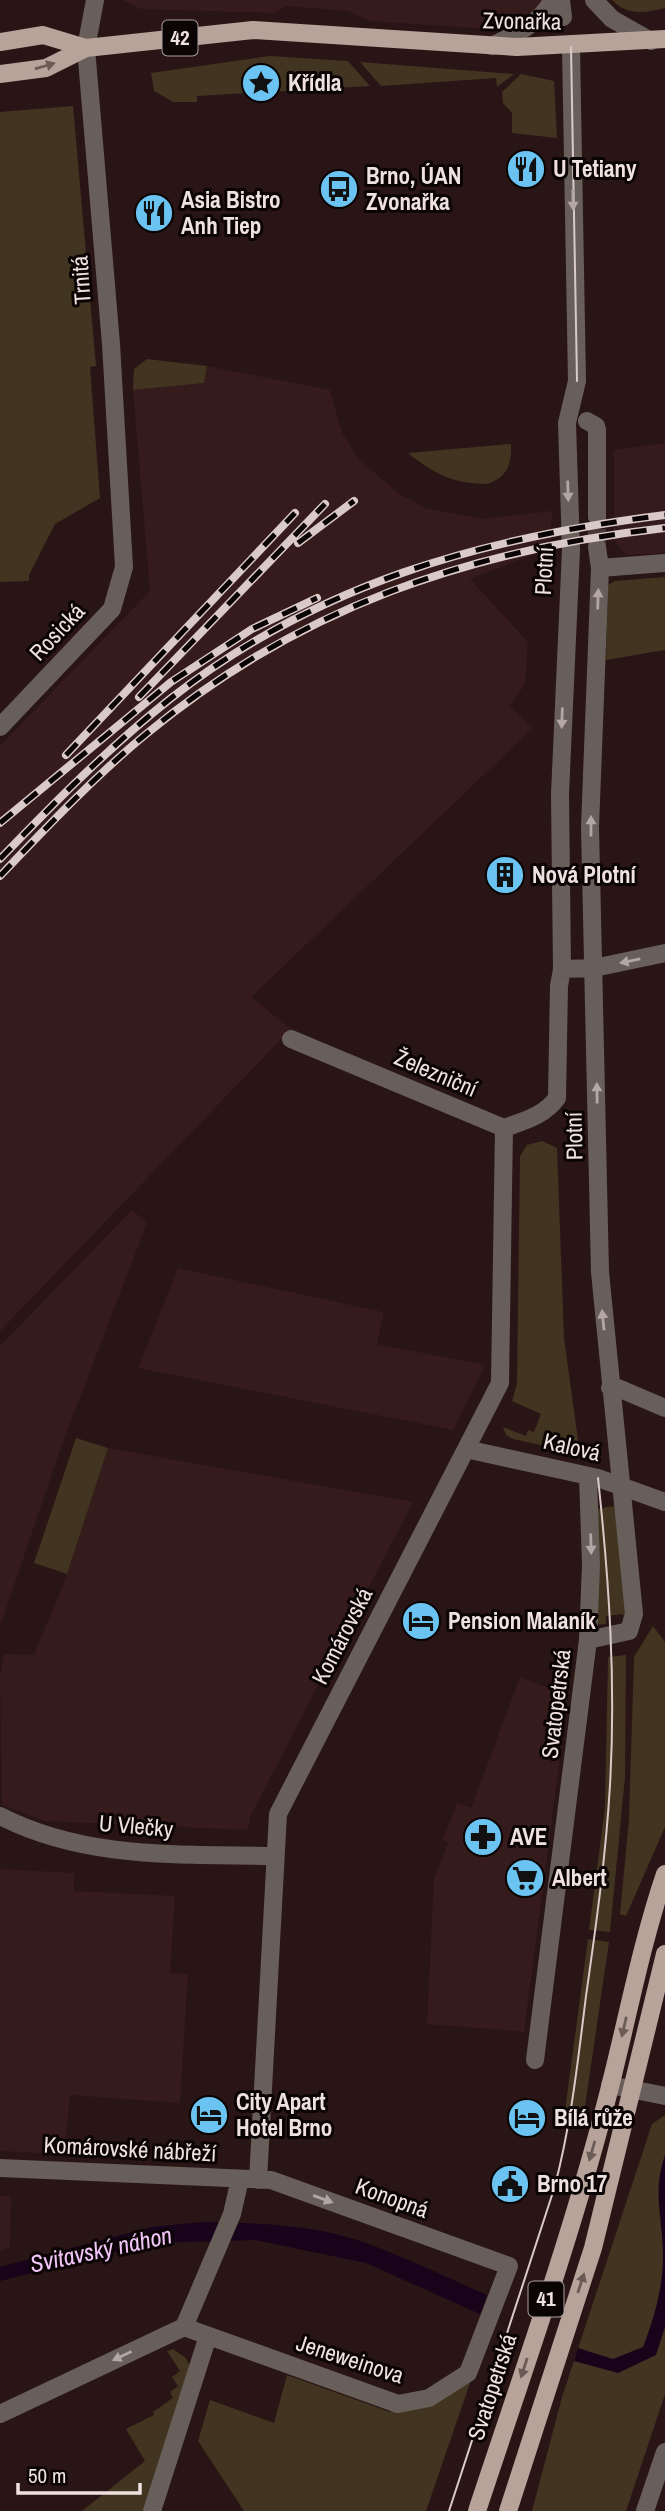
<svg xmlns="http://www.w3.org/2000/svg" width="665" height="2511" viewBox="0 0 665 2511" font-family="'Archivo Narrow',sans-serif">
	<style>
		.built { fill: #361b1c }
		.green { fill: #413420 }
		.water { fill: #17041b }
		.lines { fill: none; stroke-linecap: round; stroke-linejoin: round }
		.minor-tunnel { stroke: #473434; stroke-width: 18; stroke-dasharray: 18 9; stroke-linecap: butt }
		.minor { stroke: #685f5a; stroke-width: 18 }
		.major { stroke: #b7a399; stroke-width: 18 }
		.tram { stroke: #d9c9c9; stroke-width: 2 }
		.rail-casing { stroke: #d9c9c9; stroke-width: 8 }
		.rail { stroke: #0b0404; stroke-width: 5; stroke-dasharray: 16; stroke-linecap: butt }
		.oneway { fill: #6a5b56 }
		.oneway2 { fill: #b3a6a4 }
		.labels { text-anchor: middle; stroke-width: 6; stroke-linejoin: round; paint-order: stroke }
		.shield { fill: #0b0404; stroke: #ab9f9f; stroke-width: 2 }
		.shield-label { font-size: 21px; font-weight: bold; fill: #f0e1e1 }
		.street-label { font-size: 23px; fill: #f0e1e1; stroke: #0b0404 }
		.poi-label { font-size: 23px; font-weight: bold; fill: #f0e1e1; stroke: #0b0404; text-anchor: start }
		.water-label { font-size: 24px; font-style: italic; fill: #f1c5f9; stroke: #0b0404 }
	</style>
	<rect width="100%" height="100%" fill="#291515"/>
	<path class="built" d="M122,0H555L556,10L551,33L370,21L348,11L285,6L274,13L141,9Z
		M207,366L330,390L342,433L359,459L398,493L425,508L482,519L552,511L550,548L470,579L528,642L525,684L510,706L533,728L251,997L291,1029L0,1331V746L150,591L133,390L203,383Z
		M665,443V553L626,555L614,540V450Z
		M132,1210L147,1223L60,1450L0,1627V1346Z
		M178,1268L379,1311L384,1313L377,1344L485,1365L453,1430L138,1368Z
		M108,1448L413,1502L250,1817L248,1830L45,1821L2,1805L0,1677L4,1654L34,1655L63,1585Z
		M520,1677L568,1696L524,2032L427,2024L434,1879L448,1843L443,1839L457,1803L471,1808Z
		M0,1869L74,1873V1891L175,1896L170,1973L188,1974L180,2103L70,2095L64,2154L0,2151Z
		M0,2196L11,2197L10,2247L0,2251Z"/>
	<path class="green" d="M612,0H665V8C645,13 627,16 612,0Z
		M270,56L348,61L370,86L197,96V102H173L154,91L151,73Z
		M360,62L514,74L497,87L496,78L381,86Z
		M521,74L554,81L557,138L512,133V113L503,103L502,92Z
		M73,106L96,366L90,367L100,498L55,524L29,575V581L0,582V112Z
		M147,359L207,366L204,383L133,390L134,369Z
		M511,444C512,464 507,477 488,484C452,484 433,473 408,453Z
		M665,577V650L606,660L608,585L615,581Z
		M542,1141L557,1148L564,1338L578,1440V1450L573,1452L513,1439L506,1435L503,1427L526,1436L528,1430L534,1432L541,1414L512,1401L517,1383L520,1156L527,1145Z
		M76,1438L108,1448L67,1574L34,1563Z
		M614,1506L628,1614L624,1621L623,1614L606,1616V1624L594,1625L597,1509Z
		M653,1626L665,1642V1827L626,1916L620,1914L629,1819L634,1657Z
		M626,1655L625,1777L610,1932L589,1930L605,1807L608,1657Z
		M588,1939L609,1942L584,2113L565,2110Z
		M665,2115V2394L626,2511H532L562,2397L652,2124Z
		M173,2349L186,2358L191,2369L144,2511H82L145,2461L126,2429L154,2415L153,2412L173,2398L170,2392L178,2386L172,2377L180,2371L167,2351Z
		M481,2351L426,2511H244L198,2441L210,2400L274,2423L287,2375L390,2412L438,2391Z"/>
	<path class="water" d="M665,2155V2327L656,2355L618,2373L574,2361L578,2348L613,2359L643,2347C654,2319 663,2287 663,2257C663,2218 652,2193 665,2155Z
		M202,2222C256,2223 312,2224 363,2242C405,2257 446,2277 487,2295L480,2314L366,2263L255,2240L154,2243L0,2281V2267L151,2227Z"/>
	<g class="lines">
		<path class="minor-tunnel" d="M597,547V517"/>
		<path class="minor" d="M561,0L563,17
			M594,0L612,19L651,41
			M492,46C514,34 541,24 552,0
			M587,421L596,426L597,430V517
			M600,568L665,563
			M0,727L112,609L124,567L111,344L86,48L95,0
			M562,969L594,968L665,953
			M291,1039L504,1128C524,1121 544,1116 557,1098L559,986L562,969L560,794L571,550L567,423L577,381L571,47
			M610,1388H618L665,1408
			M466,1449L598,1478L665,1502
			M588,1640L629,1631L634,1614L600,1272L590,827L600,568L597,547
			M0,1816C86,1860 180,1854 274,1856
			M535,2060L588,1640L591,1565L588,1476
			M610,2085L665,2096
			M0,2168L271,2180L509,2266L468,2373L429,2398L398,2404L184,2327
			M258,2180L278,1814L500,1383L504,1128
			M0,2414L184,2327L232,2214L240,2179
			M152,2511L208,2336
			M645,2511L665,2452"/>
		<path class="major" d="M0,42L43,35L86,48
			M0,74L46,68L86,48L253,30L517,47L665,39
			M477,2511C521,2378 568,2246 604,2110C625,2032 639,1951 665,1874
			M508,2511L593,2248L665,1954"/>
		<path class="tram" d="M571,47L577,381
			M449,2511L554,2189C571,2126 578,2060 586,1996C596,1926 606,1855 610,1785C616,1682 609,1580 598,1478"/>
		<g class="rail-casing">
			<path id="rail" d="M298,543L354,501
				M139,697L325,504
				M66,755L295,513
				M0,823L171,682L252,629L317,598
				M0,859C54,803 108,748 170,699C318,583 482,538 665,515
				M0,876C46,828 93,778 145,735C298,608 469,550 665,528"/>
		</g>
		<use href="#rail" class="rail"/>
	</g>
	<defs><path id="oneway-solid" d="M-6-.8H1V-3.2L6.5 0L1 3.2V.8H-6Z" transform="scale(1.75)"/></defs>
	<g class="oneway">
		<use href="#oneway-solid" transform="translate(45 66) rotate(-16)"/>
		<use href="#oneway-solid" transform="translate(624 2027) rotate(103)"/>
		<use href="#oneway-solid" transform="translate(592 2151) rotate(106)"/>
		<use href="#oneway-solid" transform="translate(581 2283) rotate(-72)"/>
		<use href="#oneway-solid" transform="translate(524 2368) rotate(108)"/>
	</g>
	<g class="oneway2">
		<use href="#oneway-solid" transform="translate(573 200) rotate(89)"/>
		<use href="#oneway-solid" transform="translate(568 491) rotate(88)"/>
		<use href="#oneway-solid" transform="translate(598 599) rotate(-88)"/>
		<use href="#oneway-solid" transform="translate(562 718) rotate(92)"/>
		<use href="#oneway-solid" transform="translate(591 826) rotate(-90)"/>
		<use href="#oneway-solid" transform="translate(630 961) rotate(168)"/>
		<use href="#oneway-solid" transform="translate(597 1093) rotate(-91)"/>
		<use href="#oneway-solid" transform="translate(603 1320) rotate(-96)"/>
		<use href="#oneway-solid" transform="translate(591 1544) rotate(88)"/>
		<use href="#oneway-solid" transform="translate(323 2199) rotate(20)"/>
		<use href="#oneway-solid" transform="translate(122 2356) rotate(155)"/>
	</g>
	<defs>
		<g id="sight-disc" transform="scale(2.0125)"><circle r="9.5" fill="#6ac3f1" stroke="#0b0404"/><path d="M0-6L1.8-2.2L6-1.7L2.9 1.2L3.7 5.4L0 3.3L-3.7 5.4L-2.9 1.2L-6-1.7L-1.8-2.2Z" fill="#111"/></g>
		<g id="restaurant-disc" transform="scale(2.0125)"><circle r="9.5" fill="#6ac3f1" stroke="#0b0404"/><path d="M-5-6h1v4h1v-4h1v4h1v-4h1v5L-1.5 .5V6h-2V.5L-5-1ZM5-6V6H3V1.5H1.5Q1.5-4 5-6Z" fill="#111"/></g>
		<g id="bus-disc" transform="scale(2.0125)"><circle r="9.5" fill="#6ac3f1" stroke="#0b0404"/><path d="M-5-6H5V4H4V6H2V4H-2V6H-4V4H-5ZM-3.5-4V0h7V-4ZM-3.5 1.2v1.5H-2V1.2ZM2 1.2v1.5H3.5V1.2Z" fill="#111"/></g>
		<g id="building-disc" transform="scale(2.0125)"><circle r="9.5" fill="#6ac3f1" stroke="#0b0404"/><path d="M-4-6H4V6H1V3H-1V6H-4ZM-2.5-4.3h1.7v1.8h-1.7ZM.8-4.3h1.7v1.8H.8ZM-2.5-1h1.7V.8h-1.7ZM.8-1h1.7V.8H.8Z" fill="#111"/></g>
		<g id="hotel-disc" transform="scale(2.0125)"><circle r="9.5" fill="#6ac3f1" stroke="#0b0404"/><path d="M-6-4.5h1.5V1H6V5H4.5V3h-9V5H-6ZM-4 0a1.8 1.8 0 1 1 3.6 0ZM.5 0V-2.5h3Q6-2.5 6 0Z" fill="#111"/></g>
		<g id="pharmacy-disc" transform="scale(2.0125)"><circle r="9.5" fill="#6ac3f1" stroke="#0b0404"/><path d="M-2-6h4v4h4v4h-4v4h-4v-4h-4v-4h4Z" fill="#111"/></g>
		<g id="supermarket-disc" transform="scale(2.0125)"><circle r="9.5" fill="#6ac3f1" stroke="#0b0404"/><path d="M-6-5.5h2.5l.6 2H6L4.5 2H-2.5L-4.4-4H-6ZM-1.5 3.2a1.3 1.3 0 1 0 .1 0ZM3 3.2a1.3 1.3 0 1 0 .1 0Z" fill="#111"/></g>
		<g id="civic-disc" transform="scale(2.0125)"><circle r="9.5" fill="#6ac3f1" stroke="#0b0404"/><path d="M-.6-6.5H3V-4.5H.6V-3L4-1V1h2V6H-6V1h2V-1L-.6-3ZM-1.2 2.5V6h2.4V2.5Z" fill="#111"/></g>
	</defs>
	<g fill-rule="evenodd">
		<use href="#sight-disc" x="261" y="83"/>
		<use href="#restaurant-disc" x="526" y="169"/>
		<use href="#bus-disc" x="339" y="189"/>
		<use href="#restaurant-disc" x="154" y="213"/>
		<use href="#building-disc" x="505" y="875"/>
		<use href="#hotel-disc" x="421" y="1621"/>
		<use href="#pharmacy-disc" x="483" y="1837"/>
		<use href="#supermarket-disc" x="525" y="1878"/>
		<use href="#hotel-disc" x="209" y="2115"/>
		<use href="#hotel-disc" x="527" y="2118"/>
		<use href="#civic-disc" x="510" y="2184"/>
	</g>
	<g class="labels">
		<g class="shield">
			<rect x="162.5" y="20.5" width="35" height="35" rx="5"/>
			<rect x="528.5" y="2281.5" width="35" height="35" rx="5"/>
		</g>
		<g class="shield-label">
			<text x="180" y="45">42</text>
			<text x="546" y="2306">41</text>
		</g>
		<g class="street-label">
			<text transform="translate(522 21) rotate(1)" y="8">Zvonařka</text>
			<text transform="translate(81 280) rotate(-94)" y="8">Trnitá</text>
			<text transform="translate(544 571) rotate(-87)" y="8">Plotní</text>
			<text transform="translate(57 632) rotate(-47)" y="8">Rosická</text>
			<text transform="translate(436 1073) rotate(23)" y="8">Železniční</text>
			<text transform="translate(574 1136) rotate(-91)" y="8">Plotní</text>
			<text transform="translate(572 1447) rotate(13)" y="8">Kalová</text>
			<text transform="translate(342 1636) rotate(-63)" y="8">Komárovská</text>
			<text transform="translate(556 1704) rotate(-83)" y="8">Svatopetrská</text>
			<text transform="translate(136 1826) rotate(5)" y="8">U Vlečky</text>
			<text transform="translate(130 2149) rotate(3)" y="8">Komárovské nábřeží</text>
			<text transform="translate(392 2198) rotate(20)" y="8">Konopná</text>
			<text transform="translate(350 2359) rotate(18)" y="8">Jeneweinova</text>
			<text transform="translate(492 2387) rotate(-72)" y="8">Svatopetrská</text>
		</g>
		<g class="poi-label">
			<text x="288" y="91">Křídla</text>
			<text x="553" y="177">U Tetiany</text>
			<text x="366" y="184">Brno, ÚAN<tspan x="366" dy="26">Zvonařka</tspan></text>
			<text x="181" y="208">Asia Bistro<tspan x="181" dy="26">Anh Tiep</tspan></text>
			<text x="532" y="883">Nová Plotní</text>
			<text x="448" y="1629">Pension Malaník</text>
			<text x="510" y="1845">AVE</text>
			<text x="552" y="1886">Albert</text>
			<text x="236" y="2110">City Apart<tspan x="236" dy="26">Hotel Brno</tspan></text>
			<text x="554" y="2126">Bílá růže</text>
			<text x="537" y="2192">Brno 17</text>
		</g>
		<g class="water-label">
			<text transform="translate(101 2250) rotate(-12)" y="8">Svitavský náhon</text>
		</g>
	</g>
	<path d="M18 2483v10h122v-10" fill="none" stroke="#f0e1e1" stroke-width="3.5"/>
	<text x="28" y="2483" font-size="21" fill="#f0e1e1" stroke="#0b0404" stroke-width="5" paint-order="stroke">50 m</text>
</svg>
